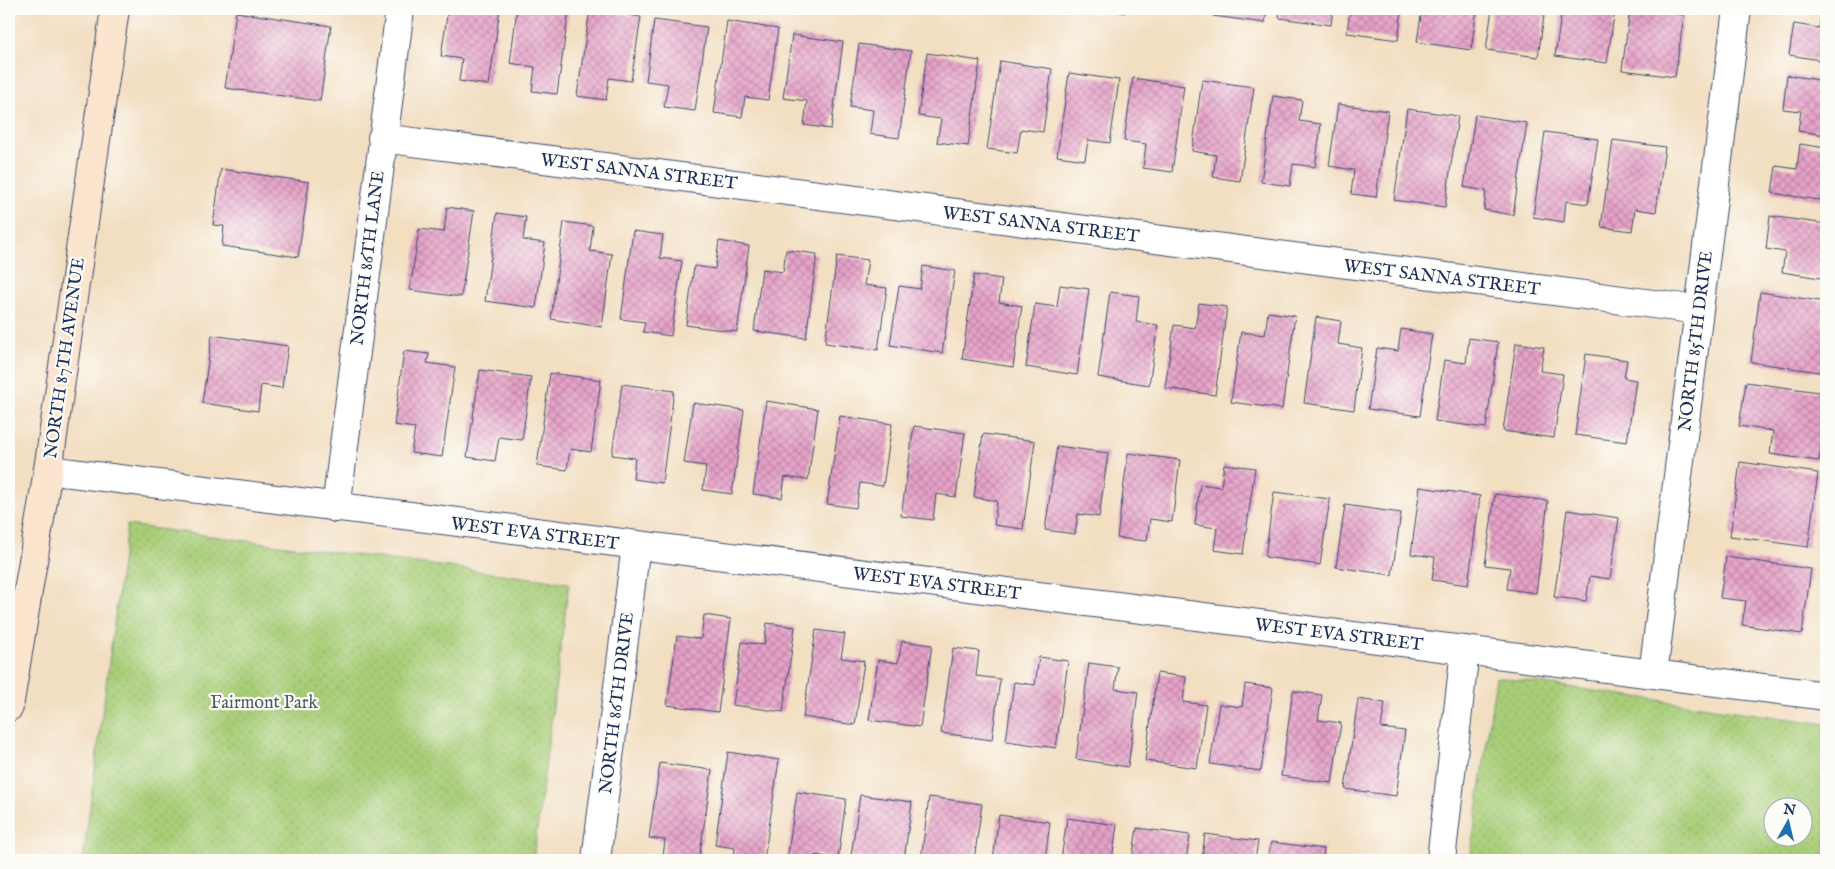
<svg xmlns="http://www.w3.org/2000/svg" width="1835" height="869" viewBox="0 0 1835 869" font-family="'IM FELL English',serif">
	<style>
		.park { fill: url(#park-dots); stroke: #617e6a; fill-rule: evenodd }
		.building { fill: url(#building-cross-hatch) }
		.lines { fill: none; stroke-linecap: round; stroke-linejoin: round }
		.street-casing { stroke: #3b496d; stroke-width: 30 }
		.secondary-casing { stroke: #3b496d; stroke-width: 30 }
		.street { stroke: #fff; stroke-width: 28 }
		.secondary { stroke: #fbe5cf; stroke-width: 28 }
		.labels { text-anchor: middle; stroke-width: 4.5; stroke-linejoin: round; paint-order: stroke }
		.street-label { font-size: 18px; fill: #1b2f5e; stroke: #fdfcf7 }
		.park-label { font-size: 18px; fill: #455e66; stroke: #fdfcf7 }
	</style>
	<defs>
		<pattern id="park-dots" width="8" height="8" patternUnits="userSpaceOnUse" patternTransform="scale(1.25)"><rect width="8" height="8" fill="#a7cd77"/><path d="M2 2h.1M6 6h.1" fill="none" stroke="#8fb069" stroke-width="1.8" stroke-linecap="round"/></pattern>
		<pattern id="building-cross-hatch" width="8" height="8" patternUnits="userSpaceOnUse" patternTransform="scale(1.25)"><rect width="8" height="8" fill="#e7a2c8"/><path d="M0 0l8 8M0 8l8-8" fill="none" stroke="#ba84a6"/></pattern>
	</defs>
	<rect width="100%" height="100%" fill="#fdfcf7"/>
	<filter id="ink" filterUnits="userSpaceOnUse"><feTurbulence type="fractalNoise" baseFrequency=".02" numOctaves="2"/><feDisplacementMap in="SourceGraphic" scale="10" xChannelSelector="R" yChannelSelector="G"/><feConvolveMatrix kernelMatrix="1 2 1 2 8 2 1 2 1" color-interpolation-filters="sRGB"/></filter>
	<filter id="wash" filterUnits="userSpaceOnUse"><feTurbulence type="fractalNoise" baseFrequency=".0096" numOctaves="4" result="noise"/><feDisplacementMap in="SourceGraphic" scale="20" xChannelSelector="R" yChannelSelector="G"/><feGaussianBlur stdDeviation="1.12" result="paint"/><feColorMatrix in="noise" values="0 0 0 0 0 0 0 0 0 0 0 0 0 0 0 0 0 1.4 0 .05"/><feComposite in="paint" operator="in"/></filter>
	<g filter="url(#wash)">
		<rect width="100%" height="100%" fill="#f2dec1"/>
		<path class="park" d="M127,525L569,583L533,860H83Z
			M1496,677L1826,724V860H1470ZM1772,806H1802V836H1772Z"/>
		<g id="blocks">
			<path class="building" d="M448,9H500L489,85L459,81L462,59L441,56Z
				M517,9H569L557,94L532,91L535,67L510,63Z
				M590,9L641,17L631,81L609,78L606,100L577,96Z
				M1106,9H1125V13Z
				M1170,9H1198L1197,14Z
				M1214,9H1267L1265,23L1213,16Z
				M1280,9H1333L1331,25L1279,18Z
				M1350,9H1402L1398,40L1347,33Z
				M1422,9H1477L1471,50L1417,42Z
				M1492,9H1545L1538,57L1486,50Z
				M1562,9H1615L1607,63L1555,56Z
				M1630,9H1661V11L1684,15L1675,77L1622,70Z
				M1822,9H1826V61L1789,55L1794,24L1819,28Z
				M236,12L331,26L320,101L225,88Z
				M654,20L707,27L695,111L664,107L668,84L646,81Z
				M727,21L778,29L768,100L745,97L742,117L714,113Z
				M792,35L843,42L831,129L804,125L807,101L783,98Z
				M859,44L911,51L899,138L870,134L873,110L850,107Z
				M927,53L980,61L968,146L937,142L941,119L918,116Z
				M1000,61L1052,69L1043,132L1021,129L1017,153L987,149Z
				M1069,73L1119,80L1110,143L1088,140L1085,160L1057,156Z
				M1787,75L1826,81V135L1798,131L1801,111L1783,109Z
				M1133,78L1184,86L1172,172L1143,168L1146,144L1124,141Z
				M1202,80L1254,87L1240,181L1213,177L1216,155L1192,151Z
				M1273,96L1302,100L1299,121L1321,124L1315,167L1293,164L1290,186L1261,182Z
				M1338,104L1388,111L1376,197L1351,194L1354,170L1329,166Z
				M1407,109L1458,116L1445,207L1394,200Z
				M1475,115L1527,123L1513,215L1484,210L1486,191L1464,187Z
				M1545,132L1598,139L1588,204L1566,201L1564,222L1533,217Z
				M1613,140L1665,147L1656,212L1635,209L1632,231L1601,227Z
				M1800,144L1826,148V201L1772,193L1776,166L1797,169Z
				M221,169L309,182L298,257L222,246L224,226L213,225Z
				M447,207L474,211L461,297L410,290L419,229L444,232Z
				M497,213L526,217L523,240L545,243L536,308L485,301Z
				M1770,216L1826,224V279L1782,272L1785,252L1766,249Z
				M564,222L593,226L590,251L612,254L602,327L551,319Z
				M633,231L663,235L660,258L682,261L671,336L643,332L645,322L621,319Z
				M719,241L749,246L737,332L686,325L694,266L715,269Z
				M786,250L817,254L806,338L754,331L762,269L783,272Z
				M837,256L868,260L864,285L887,288L878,350L825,343Z
				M923,266L955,271L942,353L890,345L899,286L920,289Z
				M974,275L1002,279L999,302L1022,306L1013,367L962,359Z
				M1060,285L1089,289L1077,375L1026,367L1035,304L1057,307Z
				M1110,292L1139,296L1136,322L1158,325L1149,385L1098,377Z
				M1760,292L1826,302L1822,326L1826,327V373L1751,362Z
				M1199,303L1227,307L1215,395L1165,388L1174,325L1195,328Z
				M1268,312L1295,316L1282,409L1231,402L1241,332L1265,335Z
				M1316,317L1341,321L1338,344L1362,348L1354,410L1304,403Z
				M1401,329L1432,334L1420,416L1368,409L1377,348L1398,351Z
				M212,335L288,346L282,388L261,385L258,411L202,403Z
				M1469,338L1498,342L1486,428L1435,421L1444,360L1466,363Z
				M1516,343L1544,347L1540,371L1563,374L1554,438L1503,431Z
				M404,351L429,354L427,363L455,367L442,457L411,453L415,428L394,425Z
				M1586,354L1627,360L1624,378L1636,380L1627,442L1575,435Z
				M480,370L531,377L522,440L499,437L495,461L467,457Z
				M550,373L601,380L591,452L570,449L567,470L537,466Z
				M1746,382L1826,393V407L1819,461L1770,454L1773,431L1739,426Z
				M622,384L674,391L662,483L633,479L635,458L612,455Z
				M766,401L818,409L808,480L785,477L782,498L753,494Z
				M693,403L744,410L732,494L703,490L706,466L684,463Z
				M840,416L892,424L883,486L860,483L856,508L827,504Z
				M914,426L965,433L956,497L936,494L933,520L901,516Z
				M983,434L1035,441L1023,529L994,525L997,501L974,497Z
				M1057,446L1108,453L1099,517L1078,514L1075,534L1045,530Z
				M1128,453L1180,460L1172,522L1150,519L1147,541L1117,538Z
				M1740,462L1818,473L1808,547L1730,536Z
				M1224,464L1255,468L1243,554L1214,550L1217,528L1195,525L1200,484L1221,487Z
				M1420,487L1480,496L1468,585L1432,580L1435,557L1411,554Z
				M1274,492L1330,499L1320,565L1265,557Z
				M1495,494L1548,501L1536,593L1507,589L1510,568L1485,565Z
				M1345,505L1401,513L1392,575L1336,567Z
				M1567,510L1619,518L1610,579L1590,576L1586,601L1554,597Z
				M1726,557L1811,569L1802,634L1742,625L1746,601L1720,598Z
				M704,615L731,619L718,712L667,705L677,636L701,639Z
				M767,623L795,627L783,712L733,705L742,642L764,645Z
				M816,630L845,634L841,658L864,661L855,725L803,717Z
				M902,641L932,645L920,727L869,720L878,660L898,663Z
				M953,648L979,651L976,676L1000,679L992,740L941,733Z
				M1039,657L1068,661L1056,748L1006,741L1014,682L1035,685Z
				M1089,663L1118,667L1115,689L1138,692L1128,767L1076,759Z
				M1157,673L1186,677L1183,702L1206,705L1197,768L1145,761Z
				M1245,684L1273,688L1261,771L1210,764L1219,704L1242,707Z
				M1293,691L1322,695L1318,720L1341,723L1332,783L1281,776Z
				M1358,699L1385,703L1381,728L1405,731L1396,796L1345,789Z
				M728,752L779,760L764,860H734L735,848L715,845Z
				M660,763L712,770L699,860L663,857L665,840L649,838Z
				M797,792L846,799L838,859L815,855L814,860H787Z
				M860,795L912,802L904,860H874V859L851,856Z
				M929,797L982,804L974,860H921Z
				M999,815L1050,822L1045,860H993Z
				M1067,818L1117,825L1112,860H1061Z
				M1137,828L1190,835L1186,860H1132Z
				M1205,834L1258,841L1255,860H1202Z
				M1271,842L1324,849L1323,860H1268Z"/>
		</g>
	</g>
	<g filter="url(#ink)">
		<use href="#blocks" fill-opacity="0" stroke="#3b496d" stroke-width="1"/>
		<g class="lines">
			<g class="street-casing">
				<path id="street" d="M382,138L1699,310
					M48,470L1826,696
					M336,508L400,9
					M1653,674L1737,9
					M596,860L636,545
					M1441,860L1465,650"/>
			</g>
			<g class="secondary-casing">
				<path id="secondary" d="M9,707L48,470L115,9"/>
			</g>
			<use href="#street" class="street"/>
			<use href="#secondary" class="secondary"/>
		</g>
	</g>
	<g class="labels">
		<g class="street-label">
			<text transform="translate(639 171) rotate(7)" y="6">WEST SANNA STREET</text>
			<text transform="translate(1041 224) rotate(7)" y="6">WEST SANNA STREET</text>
			<text transform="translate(367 258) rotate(-83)" y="6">NORTH 86TH LANE</text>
			<text transform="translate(1442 277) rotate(7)" y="6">WEST SANNA STREET</text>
			<text transform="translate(1695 341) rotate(-83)" y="6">NORTH 85TH DRIVE</text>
			<text transform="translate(64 358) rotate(-82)" y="6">NORTH 87TH AVENUE</text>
			<text transform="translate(535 533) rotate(7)" y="6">WEST EVA STREET</text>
			<text transform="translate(937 583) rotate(7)" y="6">WEST EVA STREET</text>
			<text transform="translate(1339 634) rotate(7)" y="6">WEST EVA STREET</text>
			<text transform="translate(616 703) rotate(-83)" y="6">NORTH 86TH DRIVE</text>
		</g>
		<g class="park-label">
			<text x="264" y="708">Fairmont Park</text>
		</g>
	</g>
	<rect width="1835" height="869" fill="none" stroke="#fdfcf7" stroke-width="30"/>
	<g transform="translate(1788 822) rotate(8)"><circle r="24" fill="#fdfcf7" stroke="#a3aaba"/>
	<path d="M0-4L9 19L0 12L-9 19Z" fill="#1f6fb2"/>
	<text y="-8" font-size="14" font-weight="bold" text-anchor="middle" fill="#1b2f5e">N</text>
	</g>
</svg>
